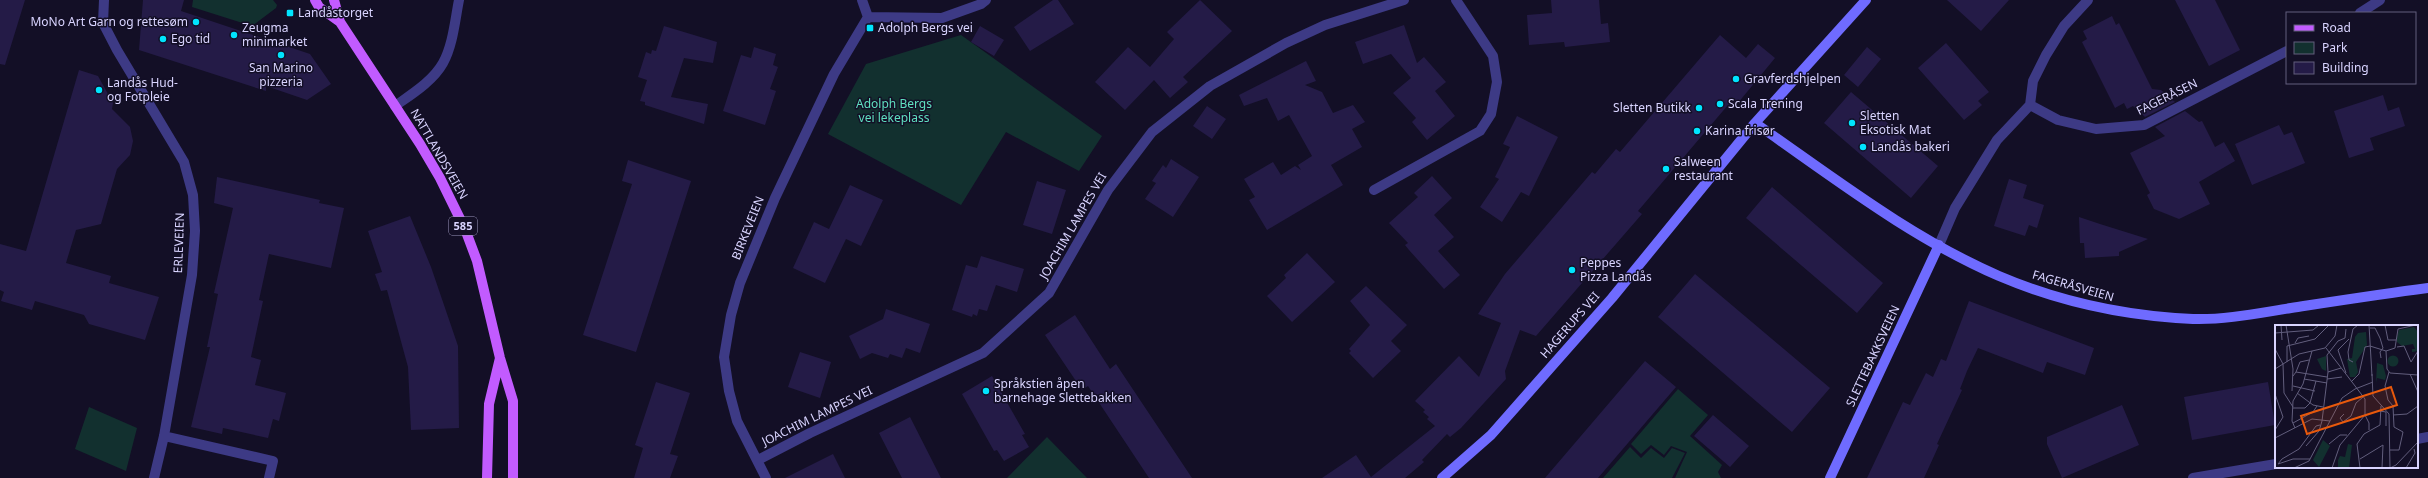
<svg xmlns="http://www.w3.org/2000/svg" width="2428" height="478" viewBox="0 0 2428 478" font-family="'Noto Sans',sans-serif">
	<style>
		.green { fill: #12302f }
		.building { fill: #241b47 }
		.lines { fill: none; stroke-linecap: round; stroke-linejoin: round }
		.street { stroke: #3d3a85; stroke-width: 10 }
		.secondary { stroke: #6f6bff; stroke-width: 10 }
		.primary { stroke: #c25bff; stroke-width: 10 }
		.poi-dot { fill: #00e5ff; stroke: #130f26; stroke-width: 1.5 }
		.labels { text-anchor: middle; stroke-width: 3; stroke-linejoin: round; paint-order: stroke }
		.shield { fill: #130f26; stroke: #9e99be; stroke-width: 1 }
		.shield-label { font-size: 11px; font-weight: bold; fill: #d9d4ff }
		.poi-label { font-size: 12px; fill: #d9d4ff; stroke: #130f26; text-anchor: start }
		.street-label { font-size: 12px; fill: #d9d4ff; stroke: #130f26 }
		.park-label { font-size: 12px; fill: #5fe0c0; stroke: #130f26 }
		.inset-road { fill: none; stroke: #625e7d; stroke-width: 1 }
		.view { fill: #e8590c; fill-opacity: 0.15; stroke: #e8590c; stroke-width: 2 }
		.inset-edge { fill: none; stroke: #d9d4ff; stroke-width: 2 }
	</style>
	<rect width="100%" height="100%" fill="#130f26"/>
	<path class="green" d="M193,0H273L277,5L276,8L252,26L192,7Z
		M961,35L1102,136L1079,171L1006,132L961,205L828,134L866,64Z
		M1678,389L1708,415L1690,436L1722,465L1718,472L1721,478H1675L1687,452L1671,446L1664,455L1651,445L1641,454L1631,444Z
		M89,407L137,428L126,471L75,449Z
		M1047,437L1087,478H1007Z
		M1630,447L1641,458L1651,448L1664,458L1672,448L1685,453L1672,478H1603Z"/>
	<path class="building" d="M0,0H25L5,65L0,64Z
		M143,0H184L181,11L310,54L331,84L307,100L266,86V91L139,50Z
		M1053,0H1058L1074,24L1030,51L1014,27Z
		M1200,0L1232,31L1183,77L1188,82L1170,98L1154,80L1125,110L1095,82L1128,47L1150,67L1174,39L1167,32Z
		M1551,0H1599L1601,24L1608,23L1610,42L1565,47L1564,42L1529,45L1527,15L1552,13Z
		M1947,0H2009L1981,31Z
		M2175,0H2215L2240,50L2209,66Z
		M2112,16L2116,25L2119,23L2152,89L2161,90L2175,102L2145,117L2133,106L2127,109L2124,103L2115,108L2082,42L2087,39L2083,31Z
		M1404,25L1417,63L1424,57L1446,82L1435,91L1455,116L1427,140L1412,122L1416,118L1393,93L1411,78L1391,54L1363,64L1355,42Z
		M664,26L717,42L713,63L684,58L671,97L708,104L704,124L645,105V102L640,101L647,80L638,77L646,52L651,54L652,50L656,51Z
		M980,26L1004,40L994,56L971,42Z
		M1720,35L1746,58L1758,44L1775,58L1733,109L1728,105L1638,211L1642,214L1536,336L1520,330L1505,371L1506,379L1461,428L1450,437L1447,434L1422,460L1424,462L1405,478H1322L1356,455L1371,477L1435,426L1427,419L1429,417L1423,412L1425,410L1415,401L1459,356L1479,377L1501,323L1478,314L1505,274L1592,172L1595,174L1616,149L1620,152Z
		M1946,43L1989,92L1978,101L1982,105L1964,120L1918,68Z
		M754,47L776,54L773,65L778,67L770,89L776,91L765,125L723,111L741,55L751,58Z
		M1867,47L1881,59L1858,87L1844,75Z
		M1306,61L1316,81L1305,85L1322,92L1333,113L1353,105L1365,122L1352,129L1362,147L1331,165L1343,185L1267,230L1249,200L1255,197L1244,179L1273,162L1281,175L1295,166L1301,170L1298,165L1312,156L1289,115L1278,121L1267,98L1244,106L1239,95Z
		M79,70L98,76L113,103L112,109L130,127L133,141L130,155L117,169L101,224L76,230L66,263L111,276L109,283L159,297L145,340L89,324L84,315L35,301L32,310L1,301L4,292L0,290V244L26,251Z
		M1851,92L1938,166L1911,198L1824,123Z
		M2383,95L2388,111L2399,107L2405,126L2370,138L2374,150L2349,158L2334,111Z
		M1207,106L1226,119L1212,139L1193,126Z
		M2185,111L2199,122L2202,121L2215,147L2224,142L2235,161L2199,182L2210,204L2179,219L2154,209L2147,195L2150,193L2130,153L2165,136L2155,127Z
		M1517,116L1558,137L1529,196L1521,192L1502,222L1480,207L1499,179L1495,177L1510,147L1503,144Z
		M2279,125L2284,135L2292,132L2305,163L2252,185L2235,144Z
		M1171,159L1199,177L1173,217L1145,199L1156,183L1152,181L1163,165L1166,168Z
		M628,160L691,181L636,352L583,335L632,184L622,181Z
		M1432,176L1452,198L1434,215L1454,237L1438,251L1460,275L1444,289L1409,250L1405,245L1408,243L1389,223L1418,197L1414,193Z
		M217,177L320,200L319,203L344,208L331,268L269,254L259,300L263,301L251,357L261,360L255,385L286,393L279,421L273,419L268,438L223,428L222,434L191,427L210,347H207L218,294L214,293L233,208L214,203Z
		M2009,179L2027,185L2023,198L2044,205L2037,228L2029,225L2025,236L1994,226Z
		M1037,181L1066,190L1052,234L1023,225Z
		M850,185L883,200L861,246L846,239L825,283L793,268L814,222L829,229Z
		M1772,187L1883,283L1857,313L1746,218Z
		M410,216L431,267L458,346L459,428L411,430L408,367L387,290L381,291L375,274L382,272L368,231Z
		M2079,217L2100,224L2148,239L2119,252V256L2085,258L2084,243H2080Z
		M1307,253L1335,282L1292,322L1267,296L1286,278L1284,275Z
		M981,256L1024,269L1017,292L996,285L987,311L979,309L977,316L973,314L972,317L952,310L966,265L977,268Z
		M1695,274L1830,388L1792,432L1658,317Z
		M1366,286L1407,325L1391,341L1401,351L1373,378L1349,353L1351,351L1349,349L1370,325L1350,301Z
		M1969,301L2094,348L2085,375L2047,362L2043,373L1978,348L1967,371L1960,389L1962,390L1937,444L1939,445L1924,478H1867L1903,402L1910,405L1926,373L1933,377L1941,359L1946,361Z
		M886,309L930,324L920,353L906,348L902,358L890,354L888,358L872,353L860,359L849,336L883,319Z
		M1075,315L1110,369L1116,364L1192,478H1149L1088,386L1082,390L1045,335Z
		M800,352L831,362L820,398L788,387Z
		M1645,361L1676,387L1598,478H1545Z
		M992,376L1025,434L1022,435L1029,447L1004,461L997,450L994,451L962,394Z
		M656,382L690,393L670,454L678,456L670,478H634L643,448L635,445Z
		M2268,382L2275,425L2192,440L2184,397Z
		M2122,405L2139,445L2062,478L2047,444V437Z
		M1713,415L1749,446L1730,467L1694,436Z
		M910,417L941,478H902L879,433Z
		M833,454L845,478H785Z"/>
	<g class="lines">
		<path class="street" d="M104,0L103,23L117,50L184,162L193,195L195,231L192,275L164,436L154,478
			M2360,13L2380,0
			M868,17L942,18L981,4L986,0
			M2030,105L2058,120L2096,129L2144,125L2287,51
			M395,106C412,94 433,81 443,63C453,45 455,20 459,0
			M1374,190L1480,131L1491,114L1497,82L1493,56L1456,0
			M1939,245L1955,208L1997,140L2030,105L2033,81L2046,55L2064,26L2088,0
			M164,436L273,461L269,478
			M2417,439L2428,437
			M758,460L810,433L983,353L1049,293L1108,190L1152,132L1210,86L1286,43L1325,25L1404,0
			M766,478L737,421L729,391L724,357L731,315L740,283L775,198L834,74L868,17L862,0
			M2193,478L2276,464"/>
		<path class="secondary" d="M1755,123C1833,177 1911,238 1999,276C2060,302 2127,316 2193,319C2225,320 2259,313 2291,308C2337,301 2382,294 2428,288
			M1442,478L1491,435L1612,298L1755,123L1866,0
			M1830,478L1939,245"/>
		<path class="primary" d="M315,0L319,7L340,22
			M334,0L340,22L420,144L440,178L465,229L477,261L500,358L513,401V478
			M487,478L489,404L500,358"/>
	</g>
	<g class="poi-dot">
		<rect x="286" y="9" width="8" height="8" rx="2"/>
		<circle cx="196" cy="22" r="4"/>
		<rect x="866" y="24" width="8" height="8" rx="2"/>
		<circle cx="234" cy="35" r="4"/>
		<circle cx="163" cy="39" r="4"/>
		<circle cx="281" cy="55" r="4"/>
		<circle cx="1736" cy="79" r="4"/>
		<circle cx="99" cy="90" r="4"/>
		<circle cx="1720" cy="104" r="4"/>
		<circle cx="1699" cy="108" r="4"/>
		<circle cx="1852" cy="123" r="4"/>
		<circle cx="1697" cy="131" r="4"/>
		<circle cx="1863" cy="147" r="4"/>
		<circle cx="1666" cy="169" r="4"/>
		<circle cx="1572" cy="270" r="4"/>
		<circle cx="986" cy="391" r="4"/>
	</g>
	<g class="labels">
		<rect class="shield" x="449" y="217" width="28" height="18" rx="3"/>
		<g class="shield-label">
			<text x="463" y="230">585</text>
		</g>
		<g class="poi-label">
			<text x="298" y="17">Landåstorget</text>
			<text x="188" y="26" text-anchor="end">MoNo Art Garn og rettesøm</text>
			<text x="242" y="32">Zeugma<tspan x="242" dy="14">minimarket</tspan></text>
			<text x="878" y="32">Adolph Bergs vei</text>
			<text x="171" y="43">Ego tid</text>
			<text x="281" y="72" text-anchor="middle">San Marino<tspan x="281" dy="14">pizzeria</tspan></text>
			<text x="1744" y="83">Gravferdshjelpen</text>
			<text x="107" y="87">Landås Hud-<tspan x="107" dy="14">og Fotpleie</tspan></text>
			<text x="1728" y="108">Scala Trening</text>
			<text x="1691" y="112" text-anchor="end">Sletten Butikk</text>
			<text x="1860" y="120">Sletten<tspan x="1860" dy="14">Eksotisk Mat</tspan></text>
			<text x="1705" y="135">Karina frisør</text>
			<text x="1871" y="151">Landås bakeri</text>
			<text x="1674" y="166">Salween<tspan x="1674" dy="14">restaurant</tspan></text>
			<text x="1580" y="267">Peppes<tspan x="1580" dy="14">Pizza Landås</tspan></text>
			<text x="994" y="388">Språkstien åpen<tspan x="994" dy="14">barnehage Slettebakken</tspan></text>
		</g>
		<g class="street-label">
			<text transform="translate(2167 97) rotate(-26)" y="4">FAGERÅSEN</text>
			<text transform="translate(439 154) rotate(60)" y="4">NATTLANDSVEIEN</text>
			<text transform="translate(1073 226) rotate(-60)" y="4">JOACHIM LAMPES VEI</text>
			<text transform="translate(748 228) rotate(-68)" y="4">BIRKEVEIEN</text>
			<text transform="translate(179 243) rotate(-88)" y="4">ERLEVEIEN</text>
			<text transform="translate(2073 286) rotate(16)" y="4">FAGERÅSVEIEN</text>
			<text transform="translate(1570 325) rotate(-49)" y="4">HAGERUPS VEI</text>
			<text transform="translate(1873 356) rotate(-65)" y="4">SLETTEBAKKSVEIEN</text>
			<text transform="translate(817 416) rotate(-26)" y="4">JOACHIM LAMPES VEI</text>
		</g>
		<g class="park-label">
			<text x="894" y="108">Adolph Bergs<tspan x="894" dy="14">vei lekeplass</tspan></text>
		</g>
	</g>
	<g transform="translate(2275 325)">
		<rect width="143" height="143" fill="#130f26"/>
		<path d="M139,2L143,7V26L137,27V24H140L138,19L127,21L122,17V12L124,5ZM91,7L92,20L81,37L83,47L80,52H75L72,34L77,33L80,12L83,8ZM112.5 36a5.5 5.5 0 1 1 11 0a5.5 5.5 0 1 1-11 0ZM51,31V46L47,44L42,34ZM102,38L108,40L111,51L110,55L102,53L101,58ZM48,115L55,121L44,142L38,135ZM73,119L77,120L74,143H63V135L65,131L70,132Z" fill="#12302f"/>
		<path class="inset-road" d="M6,0L7,15M11,0L18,44L17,66M94,0L97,51M110,0L113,15H121M95,3H100L105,13L108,23L105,27L106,33M0,8L38,5L44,0M20,18L23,13L34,11M95,21L111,26L120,23L123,4L141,0M122,22L129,21L136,37L143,26M51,23L90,74V90L94,98V105M0,24L8,39L9,68L18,82M0,24V0M111,26L112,44L115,48L143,50M12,37V21L40,14L54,0M78,37L74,35L73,27L78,4L83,0H94M0,44L24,29L50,23L60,11L62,0M21,47L25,37L34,35M53,47L66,43M114,47L110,61L113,75L118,81L119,102L128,107L124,125H115M71,48L63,25L74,14M97,49L98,71L114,89L115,143M135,49L143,67M18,51L21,47L52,52M29,54L52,58M52,54L67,52M76,57L84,49L90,22L95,21M18,61L40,66M22,68L38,80L48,82M0,69L8,92L0,105M18,83H30L35,78L41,56M105,86L111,87V101M69,89L65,93L68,97L76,91L81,78L88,72M118,90L132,89L143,81M18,98L38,87L42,81M20,103L17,96L18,76L28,59L37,26M0,113L37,94L55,96M54,119L65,110H72M31,121L44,106L47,96L53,47L52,30L63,16L70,13L71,4M35,134H18L3,139L7,134L24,124L41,101L45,100M85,134L108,120L107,143M19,143L34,136L67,73L80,64L98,57M57,143L65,120L90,90M85,143L82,119L89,109L105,100L106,81M115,143L121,140L143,117M131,143L140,128L139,124"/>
		<path class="view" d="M116,62L122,80L32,109L26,91Z"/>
		<rect width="143" height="143" class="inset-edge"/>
	</g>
	<rect x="2286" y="12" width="130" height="72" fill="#130f26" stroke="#625e7d"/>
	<rect x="2294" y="25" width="20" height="6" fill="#c25bff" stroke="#625e7d"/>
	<text x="2322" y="32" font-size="12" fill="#d9d4ff">Road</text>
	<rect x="2294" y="42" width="20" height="12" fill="#12302f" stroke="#625e7d"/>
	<text x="2322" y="52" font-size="12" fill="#d9d4ff">Park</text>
	<rect x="2294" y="62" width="20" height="12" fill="#241b47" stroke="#625e7d"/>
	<text x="2322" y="72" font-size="12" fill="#d9d4ff">Building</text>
</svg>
